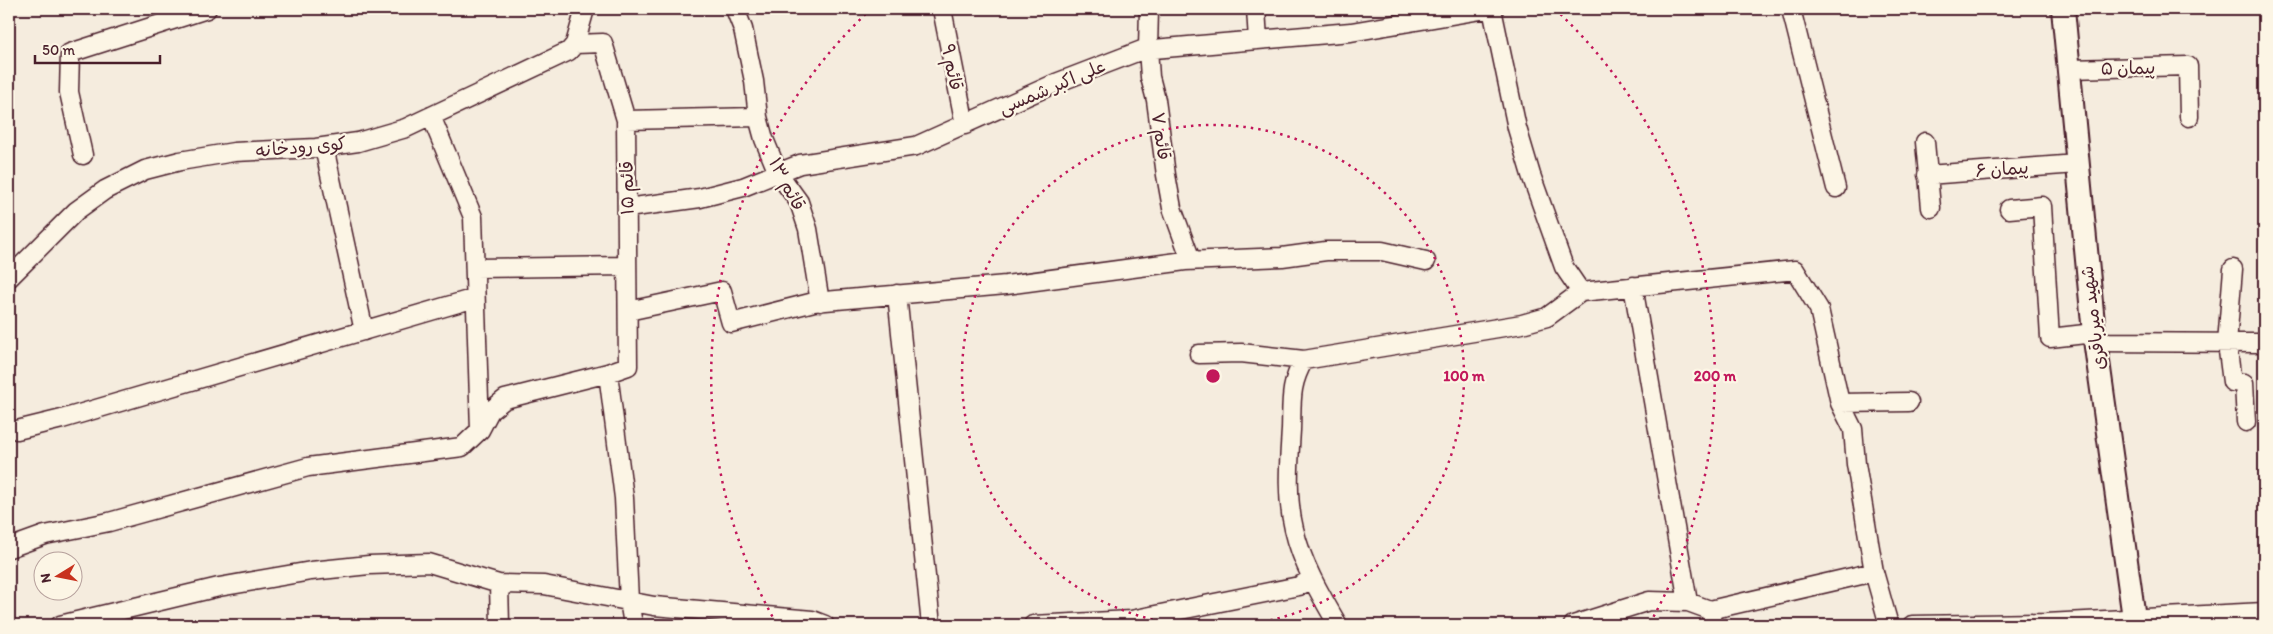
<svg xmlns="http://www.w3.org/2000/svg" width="2273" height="634" viewBox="0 0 2273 634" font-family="Itim,'Playpen Sans Arabic',sans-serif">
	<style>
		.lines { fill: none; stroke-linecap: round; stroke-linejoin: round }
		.minor-casing { stroke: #4a1f2b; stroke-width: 21 }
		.major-casing { stroke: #4a1f2b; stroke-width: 26 }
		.minor { stroke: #fcf5e5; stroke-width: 18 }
		.major { stroke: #fcf5e5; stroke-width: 22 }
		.ring { fill: none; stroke: #c2185b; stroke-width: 2.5; stroke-dasharray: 2.5 5 }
		.labels { text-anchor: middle; stroke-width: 4.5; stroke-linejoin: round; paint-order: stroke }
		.street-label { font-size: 18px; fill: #4a1f2b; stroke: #fcf5e5 }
		.centre { fill: #c2185b; stroke: #fcf5e5; stroke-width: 2.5 }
		.ring-label { font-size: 15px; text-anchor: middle; font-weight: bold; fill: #c2185b; stroke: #fcf5e5; stroke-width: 4.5; stroke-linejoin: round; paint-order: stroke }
	</style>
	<rect width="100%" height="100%" fill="#f5ecde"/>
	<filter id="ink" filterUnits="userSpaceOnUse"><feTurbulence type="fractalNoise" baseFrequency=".02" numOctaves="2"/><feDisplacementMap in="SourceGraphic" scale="10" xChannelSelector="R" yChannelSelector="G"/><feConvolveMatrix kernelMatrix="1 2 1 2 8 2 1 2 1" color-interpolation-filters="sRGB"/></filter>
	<g filter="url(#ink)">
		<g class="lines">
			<g class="minor-casing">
				<path id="minor" d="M735,9L743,29L754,81L758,117L764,139L778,173L799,202L808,229L820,302
					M942,9L965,125
					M1149,9L1148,49L1150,77L1156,100L1166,175L1172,208L1191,260
					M1256,9L1258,40
					M1492,9L1517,128L1531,175L1564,267L1581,292L1795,270L1819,309L1840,403L1853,429L1856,464L1874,572L1889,625
					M1791,9L1836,188
					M2069,69L2188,66L2189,117
					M431,116L473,217L480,430
					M626,120L758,117
					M1925,142L1931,208
					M324,147L364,331
					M83,155L69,92L70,53L207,9
					M1927,175L2077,164
					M627,208L700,198L743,187L800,164L916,146L1056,83L1142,50L1351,32L1487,9
					M2009,209L2042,206L2050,338L2094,333
					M475,268L627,266
					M2233,269L2227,343L2232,382L2244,383L2246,422
					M9,278L76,211L105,190L145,170L180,161L234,152L316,148L358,142L406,128L569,51L575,44L585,9
					M1633,286L1688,602
					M897,294L931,625
					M628,311L722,291L731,323L814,302L1006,285L1185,261L1282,257L1326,251H1382L1426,261
					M2095,342L2264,343
					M1199,354L1241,353L1304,360L1522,324L1547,317L1581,292
					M1304,360C1289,385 1292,403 1291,430C1289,462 1286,497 1294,529C1302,564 1320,594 1338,625
					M608,373L624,498L629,600L633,625
					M1840,403L1909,402
					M17,430L62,419L475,298
					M9,548L45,535L109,522L308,467L462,447L480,430L490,411L505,399L608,373L628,366L626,120L603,43L575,44
					M499,584L500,625
					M1710,610L1713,625
					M60,625L219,587L311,571L369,565L429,563L499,584L544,585L654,606L812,620L825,625
					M1033,625L1131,620L1299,586L1312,579
					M1573,625L1649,601L1688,602L1710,610L1874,572
					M1912,625L2046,623L2264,612"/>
			</g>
			<g class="major-casing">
				<path id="major" d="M2063,9L2094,333L2135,625"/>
			</g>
			<use href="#minor" class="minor"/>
			<use href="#major" class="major"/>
		</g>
	</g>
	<g class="ring">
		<path d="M1182 625A251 251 0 1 1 1244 625"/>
		<path d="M776 623A502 502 0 0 1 871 9M1555 9A502 502 0 0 1 1650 623"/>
	</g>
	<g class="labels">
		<g class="street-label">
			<text transform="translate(952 67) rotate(79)" y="6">قائم ۹</text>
			<text transform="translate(2128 68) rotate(-1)" y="6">پیمان ۵</text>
			<text transform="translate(1052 87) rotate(-23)" y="6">علی اکبر شمسی</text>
			<text transform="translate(1161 136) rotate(82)" y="6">قائم ۷</text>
			<text transform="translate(301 147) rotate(-5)" y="6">کوی رودخانه</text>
			<text transform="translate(2002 169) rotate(-4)" y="6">پیمان ۶</text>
			<text transform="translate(787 184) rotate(62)" y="6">قائم ۱۳</text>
			<text transform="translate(627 188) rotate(-91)" y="6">قائم ۱۵</text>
			<text transform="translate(2093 318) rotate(-97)" y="6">شهید میرباقری</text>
		</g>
	</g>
	<circle cx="1213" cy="376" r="8" class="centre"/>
	<g class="ring-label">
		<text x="1464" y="381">100 m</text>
		<text x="1715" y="381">200 m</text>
	</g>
	<rect width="2273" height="634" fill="none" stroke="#fcf5e5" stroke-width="30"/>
	<rect x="15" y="15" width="2243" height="604" fill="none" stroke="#4a1f2b" stroke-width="2" filter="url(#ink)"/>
	<g transform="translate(58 576) rotate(260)"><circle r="24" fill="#fcf5e5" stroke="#b59f9b"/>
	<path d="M0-4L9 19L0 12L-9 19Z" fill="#c8321e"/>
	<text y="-8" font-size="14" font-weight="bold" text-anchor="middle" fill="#4a1f2b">N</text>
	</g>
	<path d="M35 55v8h125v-8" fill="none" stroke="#4a1f2b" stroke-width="2.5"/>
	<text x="42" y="55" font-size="15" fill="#4a1f2b" stroke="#fcf5e5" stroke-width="4" paint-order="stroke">50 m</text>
</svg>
